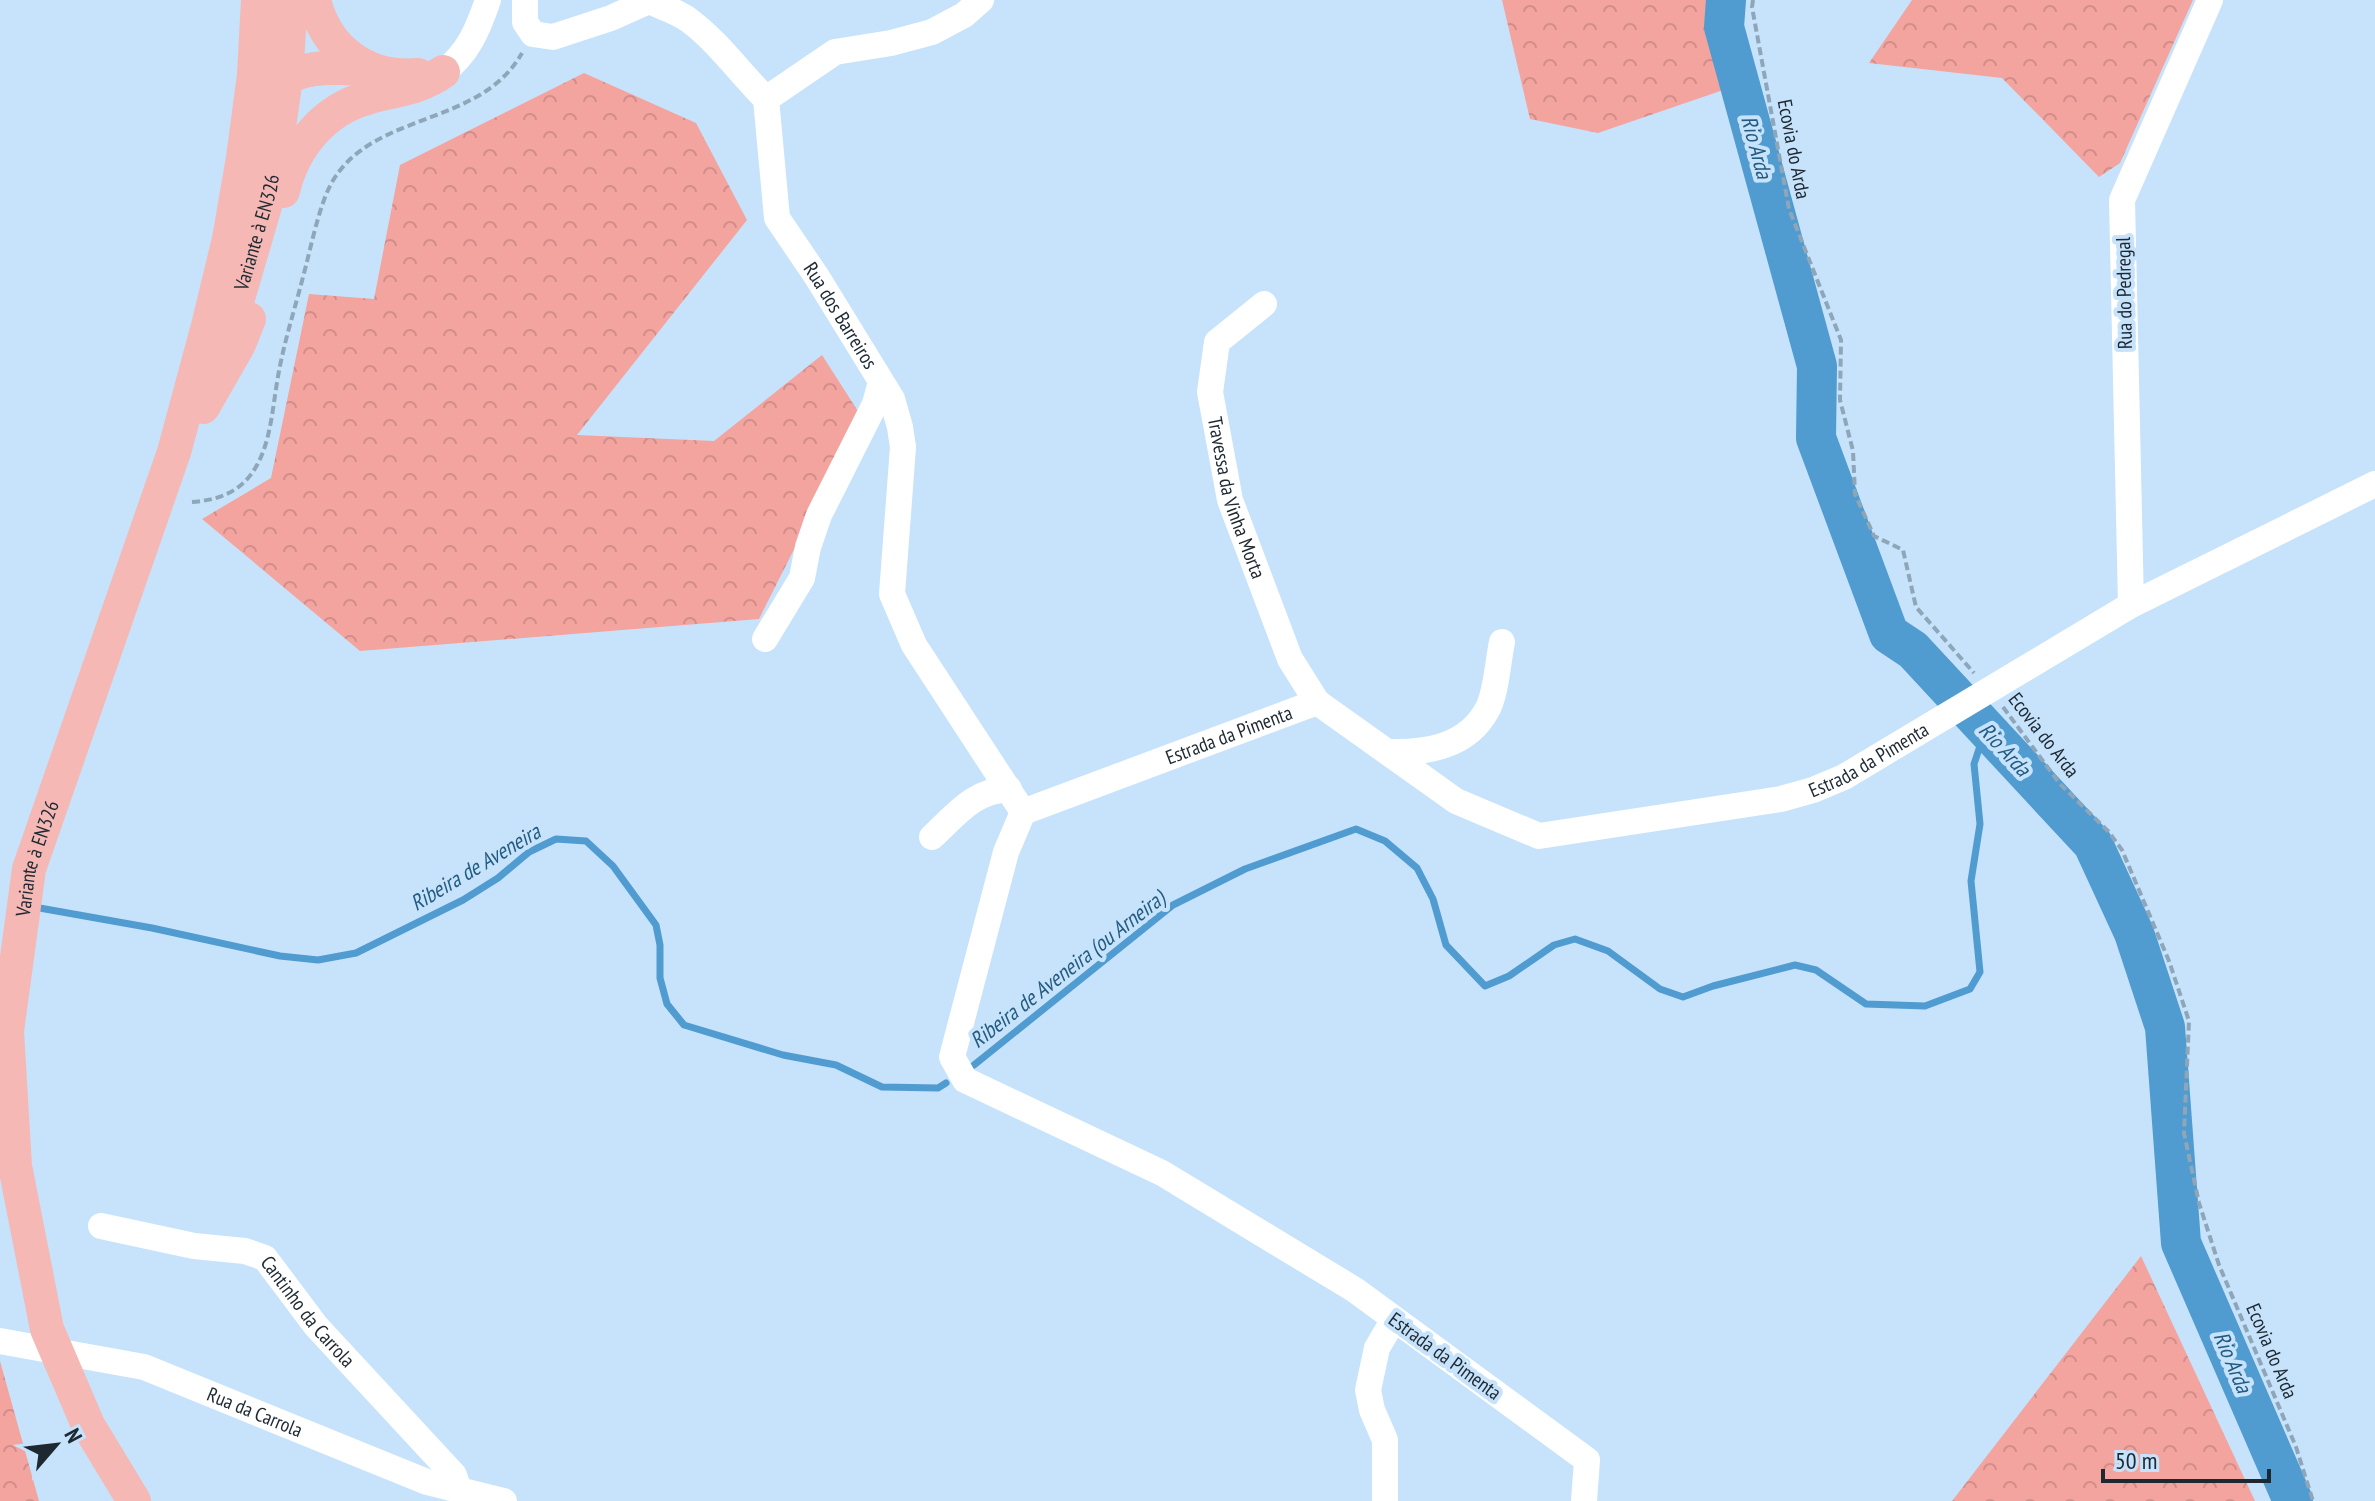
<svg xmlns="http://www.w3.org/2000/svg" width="2375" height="1501" viewBox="0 0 2375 1501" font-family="'PT Sans Narrow',sans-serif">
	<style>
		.forest { fill: url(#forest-crowns) }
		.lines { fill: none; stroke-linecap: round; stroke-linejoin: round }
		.stream { stroke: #509bd0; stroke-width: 7 }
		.river { stroke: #509bd0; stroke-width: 40 }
		.path { stroke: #8fa6b9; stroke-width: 4; stroke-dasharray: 8 4; stroke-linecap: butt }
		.minor { stroke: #fff; stroke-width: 26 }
		.major { stroke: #f5b8b5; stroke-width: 34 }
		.labels { text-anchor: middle; stroke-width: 8; stroke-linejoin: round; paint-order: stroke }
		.street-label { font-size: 20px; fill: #1d2831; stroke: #c6e3fb }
		.water-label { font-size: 22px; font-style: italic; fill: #245b80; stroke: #c6e3fb }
	</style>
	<defs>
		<pattern id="forest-crowns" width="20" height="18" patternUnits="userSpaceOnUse" patternTransform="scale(2)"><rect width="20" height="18" fill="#f4a49e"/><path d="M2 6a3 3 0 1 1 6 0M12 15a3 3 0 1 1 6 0" fill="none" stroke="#d18d89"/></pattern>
	</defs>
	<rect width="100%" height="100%" fill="#c6e3fb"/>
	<path class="forest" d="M1502,0H1717L1716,28L1732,87L1598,133L1530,119Z
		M1912,0H2193L2120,163L2099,177L2002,78L1869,63Z
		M584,73L696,123L747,220L577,435L714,441L822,355L861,416L759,619L360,651L202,519L271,478L309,294L374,299L400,165Z
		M2141,1256L2255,1501H1952Z
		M0,1361L39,1501H0Z"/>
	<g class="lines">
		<path class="stream" d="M34,907L152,928L280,956L318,960L356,953L463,900L498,878L529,852L556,839L586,841L613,866L656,925L660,945V978L667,1004L684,1025L783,1055L836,1065L882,1087L938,1088L946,1083
			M974,1065L1173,905L1245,869L1356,829L1385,841L1417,868L1433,899L1446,945L1485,986L1509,976L1554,945L1575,939L1608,951L1660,989L1683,997L1713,986L1795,965L1816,970L1866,1004L1925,1006L1970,989L1980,972L1971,881L1980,824L1974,764L1986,728"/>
		<path class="river" d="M1726,0L1724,27L1817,366L1816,438L1889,634L1913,650L2093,844L2134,933L2165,1027L2181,1243L2293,1501"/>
		<path class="path" d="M1753,0L1752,7L1789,209L1841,340L1840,400L1853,451L1855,494L1874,536L1903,550L1916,607L1974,673
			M192,502C220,500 243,491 257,465C272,438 273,401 279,371C285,339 295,308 303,277C310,251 315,225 324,200C356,108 477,133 522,53
			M2003,707L2060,784L2108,831L2122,850L2169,961L2189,1021L2184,1133L2199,1203L2219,1265L2296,1447L2313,1501"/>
		<g class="minor">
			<path id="s1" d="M525,0V22L533,34L553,37L611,18L649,1C662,7 679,12 690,21C719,43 740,73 766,99L777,218L817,277L892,399L900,427L903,447L892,594L914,645L1023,812"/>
			<path d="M443,72C468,54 478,29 488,0"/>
			<path d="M766,99L835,52L891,43L932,32L964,15L981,0"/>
			<path id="s2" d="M1264,304L1217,342L1210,392L1230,500L1290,659L1317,702"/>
			<path d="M2131,605L2122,200L2210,0"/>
			<path d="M765,639L802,578L808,547L819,515L875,404L881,382"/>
			<path d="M1388,752C1426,753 1467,747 1487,710C1496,695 1498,661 1502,642"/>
			<path d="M932,837C957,814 973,791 1009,789"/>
			<path id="s3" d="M101,1226L194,1246L245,1251L265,1258L316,1326L454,1475L459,1490"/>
			<path id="s4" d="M0,1341L144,1367L427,1482L504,1501"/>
			<path d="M1385,1501V1440L1372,1410L1368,1390L1377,1348L1394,1319"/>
			<path id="s5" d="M1584,1501L1587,1460L1355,1290L1162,1173L965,1080L952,1057L1006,852L1023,812L1317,702L1456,801L1539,836L1781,799L1813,790L1844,777L2131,605L2375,484"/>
		</g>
		<g class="major">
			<path d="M314,0C326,50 367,80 418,75"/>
			<path d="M269,90C297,64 331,67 367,69"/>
			<path d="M283,191C293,148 323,110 367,98C394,90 419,89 443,72"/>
			<path id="s6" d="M227,336L270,189L286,78L291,0"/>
			<path d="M203,407L239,344L249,319"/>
			<path id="s7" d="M134,1501L88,1425L47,1329L15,1166L7,1031L29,869L174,452L208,326L229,239L243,158L254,75L258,0"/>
		</g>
	</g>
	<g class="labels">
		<g class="street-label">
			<text transform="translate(1794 149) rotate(79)" y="7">Ecovia do Arda</text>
			<text dy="7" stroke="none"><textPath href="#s6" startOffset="108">Variante à EN326</textPath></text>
			<text transform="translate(2124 293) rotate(-91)" y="7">Rua do Pedregal</text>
			<text dy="7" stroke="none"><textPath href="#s1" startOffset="550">Rua dos Barreiros</textPath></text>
			<text dy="7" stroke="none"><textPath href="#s2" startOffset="220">Travessa da Vinha Morta</textPath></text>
			<text dy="7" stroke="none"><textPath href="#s5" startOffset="1274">Estrada da Pimenta</textPath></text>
			<text transform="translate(2044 735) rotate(52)" y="7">Ecovia do Arda</text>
			<text dy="7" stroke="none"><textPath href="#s5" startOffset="1970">Estrada da Pimenta</textPath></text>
			<text dy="7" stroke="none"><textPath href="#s7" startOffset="670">Variante à EN326</textPath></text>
			<text dy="7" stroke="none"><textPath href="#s3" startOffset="236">Cantinho da Carrola</textPath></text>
			<text transform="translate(2272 1351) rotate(67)" y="7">Ecovia do Arda</text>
			<text transform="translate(1445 1356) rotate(36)" y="7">Estrada da Pimenta</text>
			<text dy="7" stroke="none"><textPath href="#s4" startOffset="266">Rua da Carrola</textPath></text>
		</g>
		<g class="water-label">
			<text transform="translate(1757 147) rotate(75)" y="8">Rio Arda</text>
			<text transform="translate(2005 749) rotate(47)" y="8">Rio Arda</text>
			<text transform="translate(475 867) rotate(-31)" y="8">Ribeira de Aveneira</text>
			<text transform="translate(1067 969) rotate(-38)" y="8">Ribeira de Aveneira (ou Arneira)</text>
			<text transform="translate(2233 1362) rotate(67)" y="8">Rio Arda</text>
		</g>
	</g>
	<g transform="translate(56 1445) rotate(62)" stroke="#c6e3fb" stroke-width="6" paint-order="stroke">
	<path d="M0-6L14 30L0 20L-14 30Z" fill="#1d2831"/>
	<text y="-12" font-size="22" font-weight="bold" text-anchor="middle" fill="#1d2831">N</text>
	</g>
	<path d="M2103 1469v12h166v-12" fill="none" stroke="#1d2831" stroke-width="4"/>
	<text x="2115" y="1469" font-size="24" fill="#1d2831" stroke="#c6e3fb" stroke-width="6" paint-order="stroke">50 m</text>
</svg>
